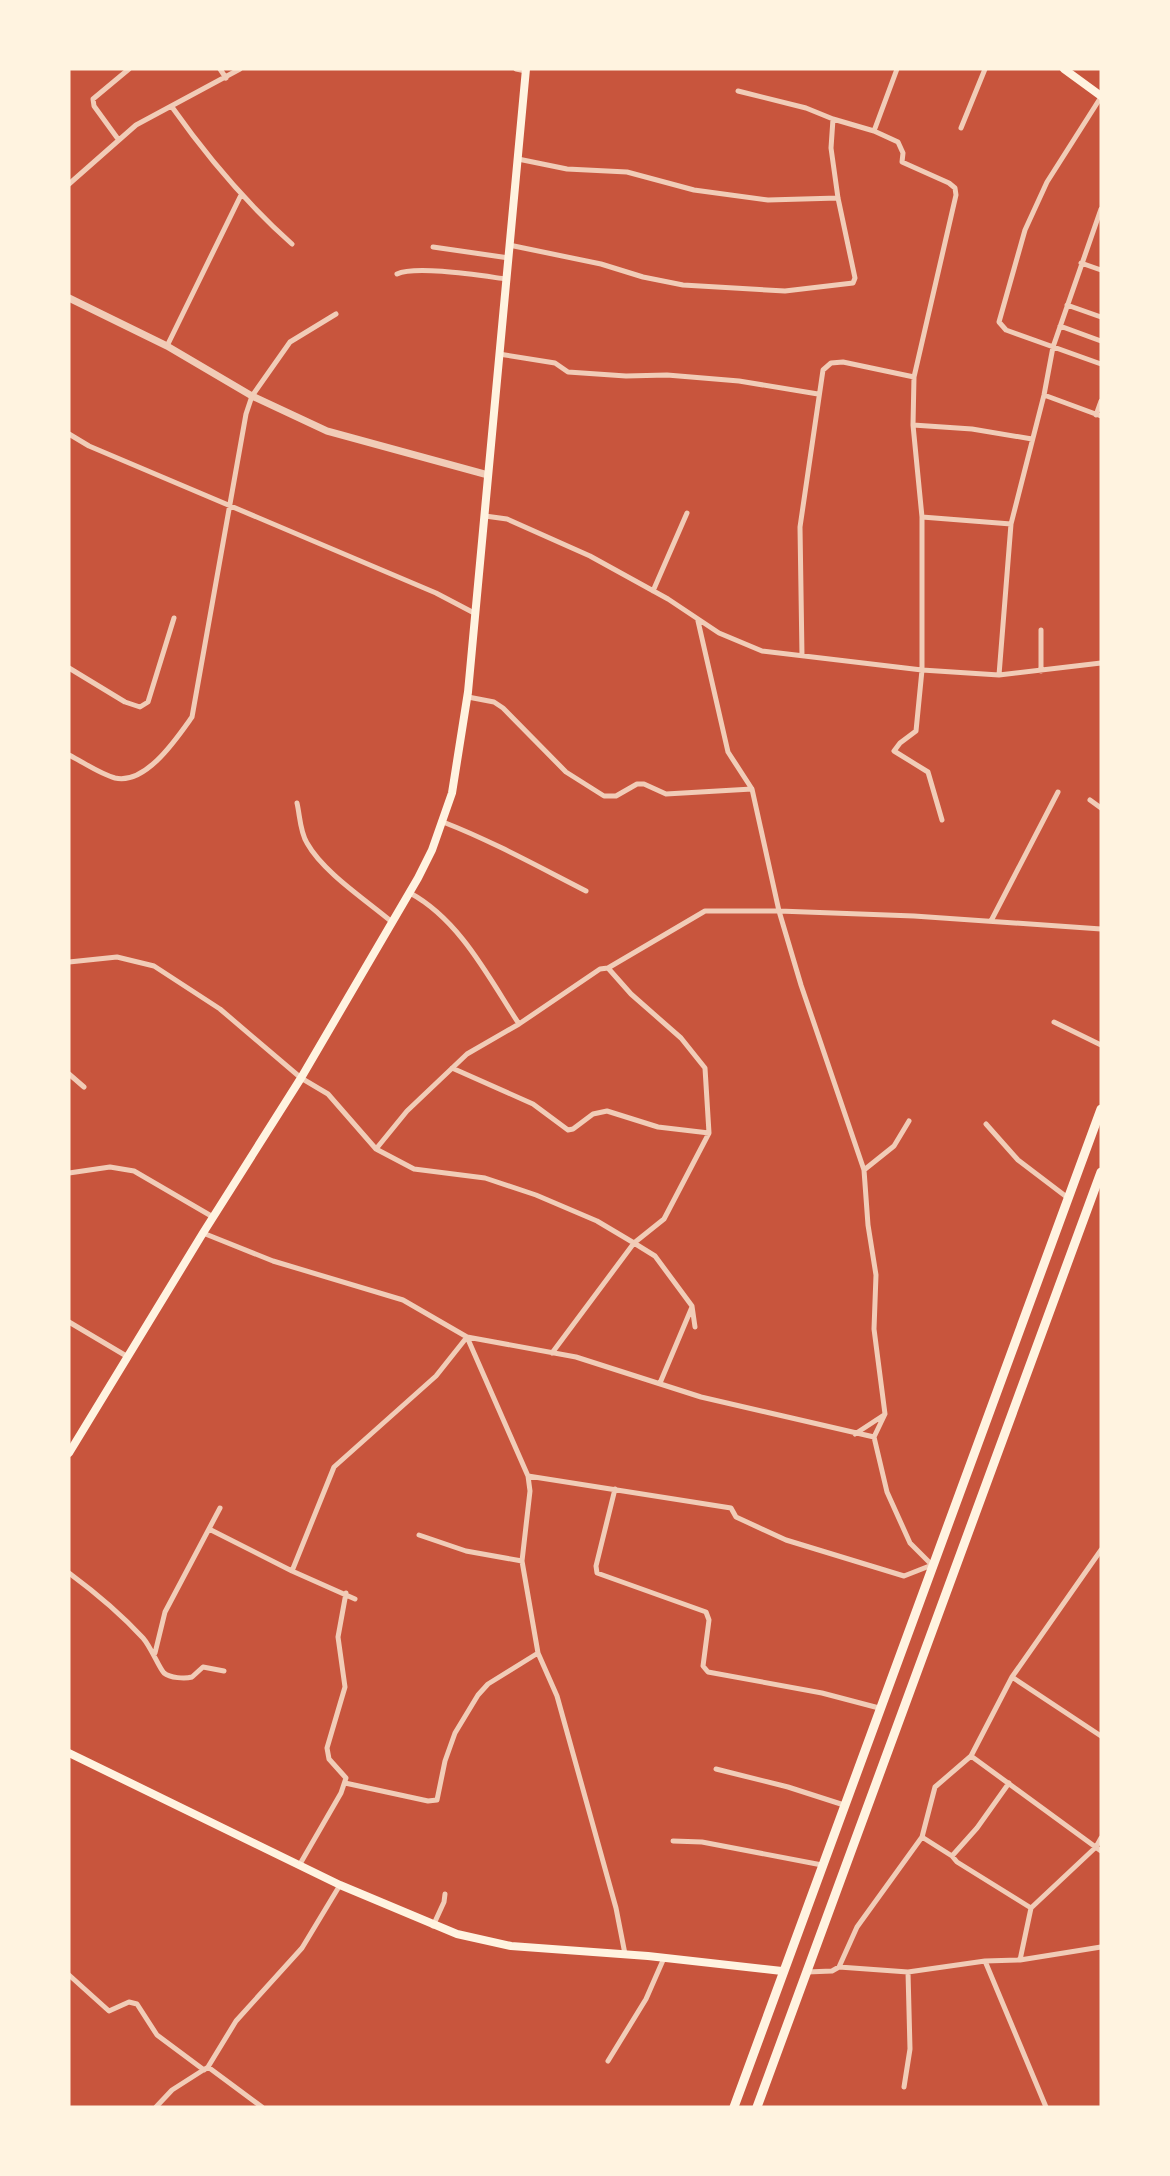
<svg xmlns="http://www.w3.org/2000/svg" width="1170" height="2176" viewBox="0 0 1170 2176" font-family="Mulish,sans-serif">
	<style>
		.lines { fill: none; stroke-linecap: round; stroke-linejoin: round }
		.minor { stroke: #f1ccb7; stroke-width: 5 }
		.tertiary { stroke: #f1ccb7; stroke-width: 7 }
		.secondary { stroke: #fff3e0; stroke-width: 8 }
		.primary { stroke: #fff3e0; stroke-width: 8 }
		.trunk { stroke: #fff3e0; stroke-width: 9 }
	</style>
	<rect width="100%" height="100%" fill="#c8553d"/>
	<g class="lines">
		<path class="minor" d="M220,69L226,78
			M516,69L526,71
			M738,91L806,108L833,119
			M1101,97L1047,182L1025,230L999,322L1006,330L1101,364
			M172,107C208,158 246,203 292,244
			M961,128L985,69
			M874,131L898,142L903,153L902,162L949,183L955,188L956,195L914,377L913,425L922,517V670L916,731L900,743L894,751L928,772L942,820
			M118,139L94,106L93,99L129,69
			M518,159L567,169L627,172L694,190L768,200L838,198
			M69,184L136,125L240,69
			M509,245L601,264L643,277L683,285L785,291L853,283L855,278L838,198L831,148L833,119L874,131L897,69
			M433,247L509,258
			M1081,263L1101,270
			M397,274C416,265 483,276 506,279
			M1067,305L1101,317
			M1060,326L1101,341
			M167,346L241,195
			M499,354L555,363L568,372L626,376L667,375L739,381L818,394
			M1044,395L1101,416
			M1096,415L1101,401
			M913,425L972,429L1032,439
			M69,434L89,446L436,593L476,614
			M485,516L507,519L590,556L668,599L719,633L762,651L922,670L999,675L1101,663
			M922,517L1011,524
			M653,591L687,513
			M1041,630V671
			M802,656L800,527L823,370L831,363L843,362L914,377
			M69,668L125,702L140,707L148,702L174,618
			M999,675L1011,524L1044,395L1053,347L1101,209
			M468,697L494,702L503,708L566,772L604,796H616L637,784H644L666,794L752,789
			M69,755C83,762 100,774 115,778C146,785 177,738 192,717L246,414L252,396L290,342L336,314
			M1090,800L1101,808
			M297,803C300,816 300,832 307,843C323,872 366,900 392,922
			M443,822C492,841 539,867 586,891
			M410,893C460,920 489,978 519,1024
			M991,921L1058,792
			M69,962L117,957L154,966L220,1009L301,1078L328,1094L376,1149L414,1169L485,1178L536,1195L597,1221L634,1243L655,1256L692,1306L695,1327
			M1054,1022L1101,1045
			M452,1068L533,1104L568,1130L573,1129L593,1114L607,1111L658,1127L709,1133
			M69,1074L84,1087
			M986,1124L1018,1160L1068,1198
			M376,1149L407,1111L467,1054L519,1024L600,969L608,968L705,911H779L914,916L1101,929
			M864,1170L894,1146L909,1121
			M69,1173L110,1167L134,1171L213,1217
			M203,1233L273,1261L403,1300L467,1337L576,1357L701,1397L874,1437
			M69,1322L128,1357
			M467,1337L528,1476L530,1491L522,1561L538,1653L557,1696L616,1908L625,1954
			M552,1353L634,1243L664,1219L709,1133L705,1068L681,1038L631,994L608,968
			M660,1383L692,1307
			M855,1434L884,1415
			M528,1476L731,1508L736,1517L786,1540L904,1576L932,1565L910,1543L887,1492L874,1437L885,1414L874,1329L876,1275L868,1225L864,1170L801,985L779,911L752,789L728,752L698,621
			M615,1489L596,1566L597,1573L706,1612L709,1620L703,1666L708,1672L822,1693L879,1708
			M209,1529L292,1571L355,1599
			M419,1535L466,1551L522,1561
			M292,1571L334,1467L436,1376L467,1337
			M69,1573C96,1593 120,1613 143,1638C151,1647 159,1668 164,1673C170,1678 185,1679 192,1677L203,1667L224,1671
			M155,1653L165,1612L220,1508
			M1012,1677L1101,1736
			M971,1756L1101,1851
			M716,1769L788,1787L844,1805
			M345,1783L428,1801L437,1800L445,1761L455,1733L478,1695L488,1684L538,1653
			M922,1837L952,1856L957,1862L1031,1908
			M673,1841L702,1842L822,1865
			M952,1856L977,1828L1009,1783
			M300,1864L341,1793L346,1778L329,1759L327,1748L345,1687L338,1637L346,1593
			M433,1926L444,1902L445,1894
			M1020,1960L1031,1908L1096,1847L1101,1838
			M985,1961L1046,2107
			M839,1967L908,1972L985,1961L1020,1960L1101,1947
			M807,1972L832,1971L839,1967L857,1927L922,1837L935,1787L971,1756L1012,1677L1101,1550
			M69,1975L109,2011L129,2002L137,2004L157,2035L204,2070L208,2067L262,2107
			M608,2061L646,1999L664,1958
			M904,2087L910,2049L908,1972
			M156,2107L172,2090L208,2067L236,2021L302,1948L340,1885"/>
		<path class="tertiary" d="M69,298L167,346L252,396L327,431L488,475"/>
		<path class="secondary" d="M1064,69L1101,96
			M69,1753L340,1885L457,1934L511,1946L648,1956L782,1971"/>
		<path class="primary" d="M69,1453L203,1233L301,1078L418,878L432,850L452,793L468,692L526,69"/>
		<path class="trunk" d="M734,2107L1101,1109
			M757,2107L1101,1172"/>
	</g>
	<rect width="1170" height="2176" fill="none" stroke="#fff3e0" stroke-width="141"/>
</svg>
